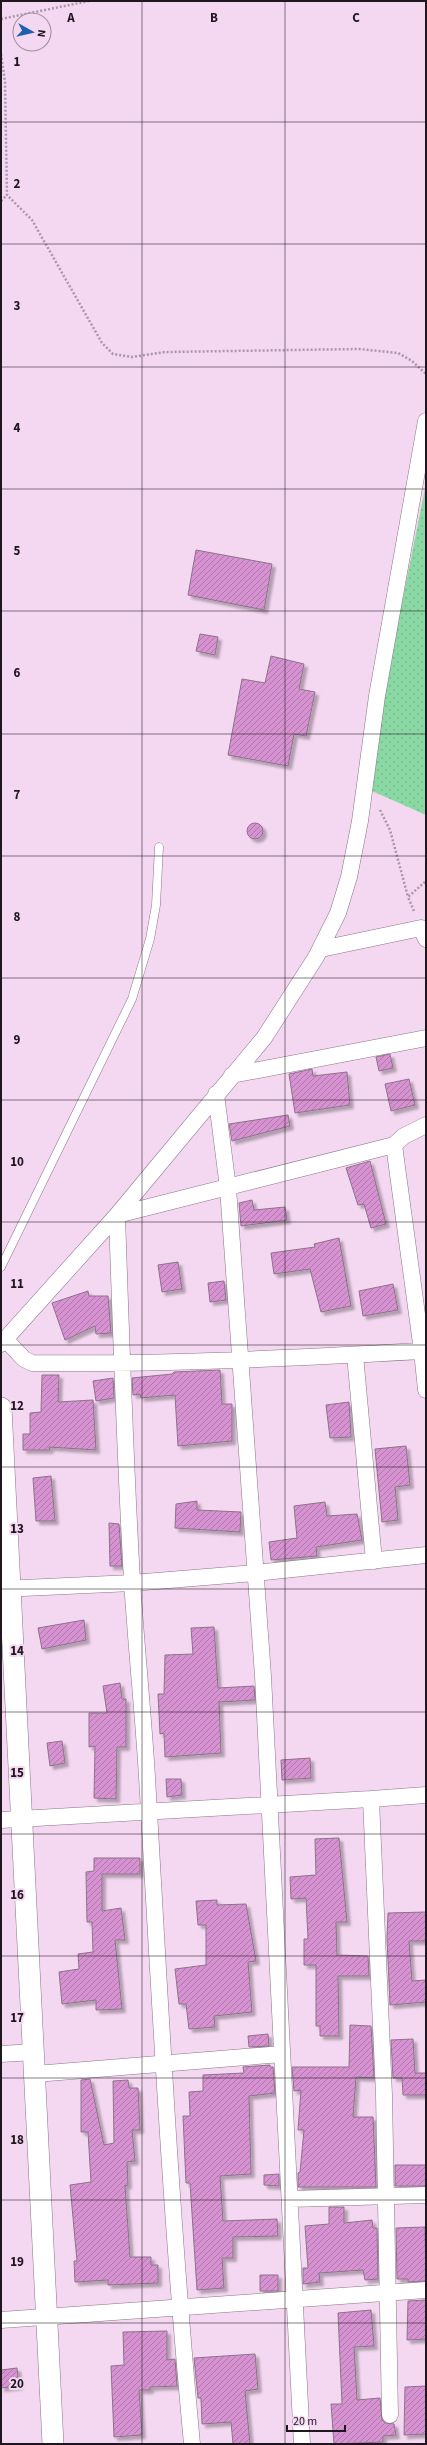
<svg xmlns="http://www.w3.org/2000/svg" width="427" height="2445" viewBox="0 0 427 2445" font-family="'Source Sans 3',sans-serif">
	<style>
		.grass { fill: url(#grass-dots) }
		.building { fill: url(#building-hatch); stroke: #8b7289; filter: url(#shadow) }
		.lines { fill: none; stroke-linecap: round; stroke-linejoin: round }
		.service-casing { stroke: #8c7389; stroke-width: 9 }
		.minor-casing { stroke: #8c7389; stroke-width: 17 }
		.tertiary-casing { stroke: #8c7389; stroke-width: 22 }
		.path { stroke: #ab95a9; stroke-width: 2.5; stroke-dasharray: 2 2; stroke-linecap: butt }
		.service { stroke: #fff; stroke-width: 8 }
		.minor { stroke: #fff; stroke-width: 16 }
		.tertiary { stroke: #fff; stroke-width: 21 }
		.grid { fill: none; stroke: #20161f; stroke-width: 1; stroke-opacity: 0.55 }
		.grid-label { font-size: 13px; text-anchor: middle; font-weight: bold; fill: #20161f; stroke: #f4d8f1; stroke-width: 4; stroke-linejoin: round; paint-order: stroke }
	</style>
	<defs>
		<pattern id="grass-dots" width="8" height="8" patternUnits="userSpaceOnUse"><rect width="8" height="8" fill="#8ad9a5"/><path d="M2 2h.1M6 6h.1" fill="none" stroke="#77ba8e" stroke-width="1.8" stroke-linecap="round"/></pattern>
		<pattern id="building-hatch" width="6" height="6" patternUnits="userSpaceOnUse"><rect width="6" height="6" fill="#d792d1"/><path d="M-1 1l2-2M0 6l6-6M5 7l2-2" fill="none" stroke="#ae76a9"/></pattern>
		<filter id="shadow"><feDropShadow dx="3.5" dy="3.5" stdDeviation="1" flood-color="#0004"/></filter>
	</defs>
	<rect width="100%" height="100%" fill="#f4d8f1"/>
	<path class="grass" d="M426,484V815L372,791L383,697Z"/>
	<path class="building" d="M196,550L272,564L264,610L188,595Z
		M200,634L218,637L215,655L196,651Z
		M271,656L304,664L299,689L315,692L306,736L294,734L288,766L228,755L242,679L265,683Z
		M247 831a8 8 0 1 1 16 0a8 8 0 1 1-16 0Z
		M390,1054L393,1068L379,1071L376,1057Z
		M312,1069L313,1076L347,1072L350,1105L295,1113L289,1074Z
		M409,1079L415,1105L391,1111L385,1084Z
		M288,1115L290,1126L232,1141L229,1124Z
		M370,1161L386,1224L371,1228L364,1204L358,1205L346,1168Z
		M252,1200L254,1210L285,1207L287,1220L241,1226L239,1203Z
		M339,1238L351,1306L321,1312L310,1269L274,1274L271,1253L315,1247L314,1244Z
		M178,1262L182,1289L162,1292L158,1265Z
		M224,1281L226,1300L210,1302L208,1283Z
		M393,1284L398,1310L363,1316L359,1291Z
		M88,1291L89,1296H108L111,1333L96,1334L95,1326L65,1340L52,1303Z
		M220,1370L222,1404H232V1441L178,1446L175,1395L141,1398L140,1394L133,1395L132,1378L172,1374L174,1372Z
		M42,1375H59L58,1402L93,1400L96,1450L49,1447L50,1450H23V1434H30V1413L41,1412Z
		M113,1378L114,1398L96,1401L93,1381Z
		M349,1402L351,1437L330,1438L326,1405Z
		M406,1446L410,1485L395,1487L398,1520L382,1522L375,1449Z
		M51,1476L55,1521H36L33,1478Z
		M197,1501V1510L241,1512L240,1532L175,1528L176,1504Z
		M325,1502L327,1516L357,1514L362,1540L316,1547L317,1556L271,1560L269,1542L297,1538L294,1506Z
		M109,1523L119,1524L122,1566H110Z
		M84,1620L86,1640L42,1649L38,1628Z
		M214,1627L218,1688L254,1686L255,1700L219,1702L221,1753L165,1757L164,1733L160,1734L158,1694H164L165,1655L193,1654L191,1628Z
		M120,1683L122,1699H126V1747H117L116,1799L94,1798L95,1746L89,1747V1713H107L103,1686Z
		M62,1741L65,1763L50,1766L47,1743Z
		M310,1758L311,1778L282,1780L281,1760Z
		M166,1779H181L182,1795L167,1797Z
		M339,1838L347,1922H336L337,1955L368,1956L369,1976H338L339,2036H320V2026H316V1965H304V1939H308L306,1898L291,1899L290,1877L316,1875L315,1839Z
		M94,1858H140V1874H102V1911L121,1908L125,1940H115L122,2009L96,2010V2000L62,2004L59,1972L79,1969L78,1954L93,1952L92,1922H87L86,1872L94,1871Z
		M217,1900V1905L246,1904L256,1961L248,1962L252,2012L214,2016L215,2027L189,2029L186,2004H179L175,1969L206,1965V1925H198L196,1901Z
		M426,1912V1941H409L412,1981L426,1980V2002L390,2005L387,1938L388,1913Z
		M350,2025L371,2026L374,2078L356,2077L353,2117H373L376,2187H298V2173L300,2172L304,2130H298L301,2090L294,2091L292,2067H349Z
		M268,2034L269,2046L249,2047L248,2036Z
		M413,2039L415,2073H426V2095H403L402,2078H393L391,2040Z
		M270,2065V2067H273L275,2093L249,2096L251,2174L220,2176L223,2221L277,2219L278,2236L233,2237V2258H222L224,2288L197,2290L190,2183H186L183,2116H190L189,2092L203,2091V2075L244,2073L243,2067Z
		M90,2079L104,2145L114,2143L113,2081L128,2080L129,2088H138L140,2130H132L135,2161L127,2162L128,2185L125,2186L130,2257H151V2265H158V2283L108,2285V2280L75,2282L74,2261H77L70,2185L91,2182L88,2132H81V2080Z
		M395,2165H426V2186H395Z
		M279,2174V2186L264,2185V2175Z
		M329,2207H344V2223L372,2220L373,2228H377L378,2279L365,2280L363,2270L319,2273L320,2282L303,2284V2268H308L305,2226L329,2224Z
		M425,2227L426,2281L408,2282V2279H397L396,2228Z
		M260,2275H278V2291H260Z
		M426,2300V2339L407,2340L408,2301Z
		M371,2310L374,2346L354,2347L357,2400L380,2398L382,2420L386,2423L394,2424L396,2435L383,2436V2442L334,2444L331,2404H342L338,2313Z
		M167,2331V2360L175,2359L177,2386L150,2387V2390H139L142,2435L114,2437L111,2366L124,2365L123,2332Z
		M255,2354L258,2389L245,2391L250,2444H233L231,2422L202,2424L201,2398H198L194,2358Z
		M17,2368L19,2386L1,2388V2370Z
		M426,2386V2434L404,2435L405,2387Z"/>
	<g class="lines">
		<g class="service-casing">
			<path id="service" d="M1,1267L132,999L150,939L156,905L159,847"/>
		</g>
		<g class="minor-casing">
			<path id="minor" d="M321,949L421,928L426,939
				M232,1075L426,1038
				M216,1094L228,1188L263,1676L302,2444
				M394,1145L422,1351
				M5,1339L24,1359L32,1363C162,1365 292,1358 422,1351L426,1390
				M1,1344L117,1215L264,1038L316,957L338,913L349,877L360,821L377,696L426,421
				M355,1355L374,1561
				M1,1589L132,1583L255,1573L426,1555
				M371,1799L426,1795
				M1,1820L371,1799L384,2095L390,2415
				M1,2054L34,2052
				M35,2074L282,2054
				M290,2199L426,2195
				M1,2320L426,2290
				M192,2444C171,2222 160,2000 147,1777C143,1711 136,1645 132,1580C125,1458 121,1336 117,1215L394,1145L404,1136L426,1125"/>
		</g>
		<g class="tertiary-casing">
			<path id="tertiary" d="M1,1408L53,2444"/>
		</g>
		<path class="path" d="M1,19L89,1
			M1,54L5,82L7,195L32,220L102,343L113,354L132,357L165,352L359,349L398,353L412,361L426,374
			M1,201L7,195
			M380,810L390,830L408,897
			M414,911L408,897L426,881"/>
		<use href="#service" class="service"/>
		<use href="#minor" class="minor"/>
		<use href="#tertiary" class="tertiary"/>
	</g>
	<path class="grid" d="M142,1V2444M285,1V2444M1,122H426M1,244H426M1,367H426M1,489H426M1,611H426M1,734H426M1,856H426M1,978H426M1,1100H426M1,1222H426M1,1345H426M1,1467H426M1,1589H426M1,1712H426M1,1834H426M1,1956H426M1,2078H426M1,2200H426M1,2323H426"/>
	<g class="grid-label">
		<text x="71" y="22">A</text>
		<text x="214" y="22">B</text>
		<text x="356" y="22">C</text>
		<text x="17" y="66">1</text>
		<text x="17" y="188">2</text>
		<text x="17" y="310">3</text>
		<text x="17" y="432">4</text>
		<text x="17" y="555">5</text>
		<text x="17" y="677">6</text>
		<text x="17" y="799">7</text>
		<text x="17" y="921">8</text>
		<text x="17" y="1044">9</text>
		<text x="17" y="1166">10</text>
		<text x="17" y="1288">11</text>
		<text x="17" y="1410">12</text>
		<text x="17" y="1533">13</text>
		<text x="17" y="1655">14</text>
		<text x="17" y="1777">15</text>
		<text x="17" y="1899">16</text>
		<text x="17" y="2022">17</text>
		<text x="17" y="2144">18</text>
		<text x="17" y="2266">19</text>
		<text x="17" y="2388">20</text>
	</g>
	<rect width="427" height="2445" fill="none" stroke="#20161f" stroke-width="4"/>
	<g transform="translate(32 32) rotate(98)"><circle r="19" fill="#f4d8f1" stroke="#9f8a9d"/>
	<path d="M0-3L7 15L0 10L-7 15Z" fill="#1d5eaf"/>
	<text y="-6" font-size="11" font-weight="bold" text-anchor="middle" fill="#20161f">N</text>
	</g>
	<path d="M287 2425v6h58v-6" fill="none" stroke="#20161f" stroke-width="2"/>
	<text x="293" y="2425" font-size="12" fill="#20161f" stroke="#f4d8f1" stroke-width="3" paint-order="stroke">20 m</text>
</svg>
